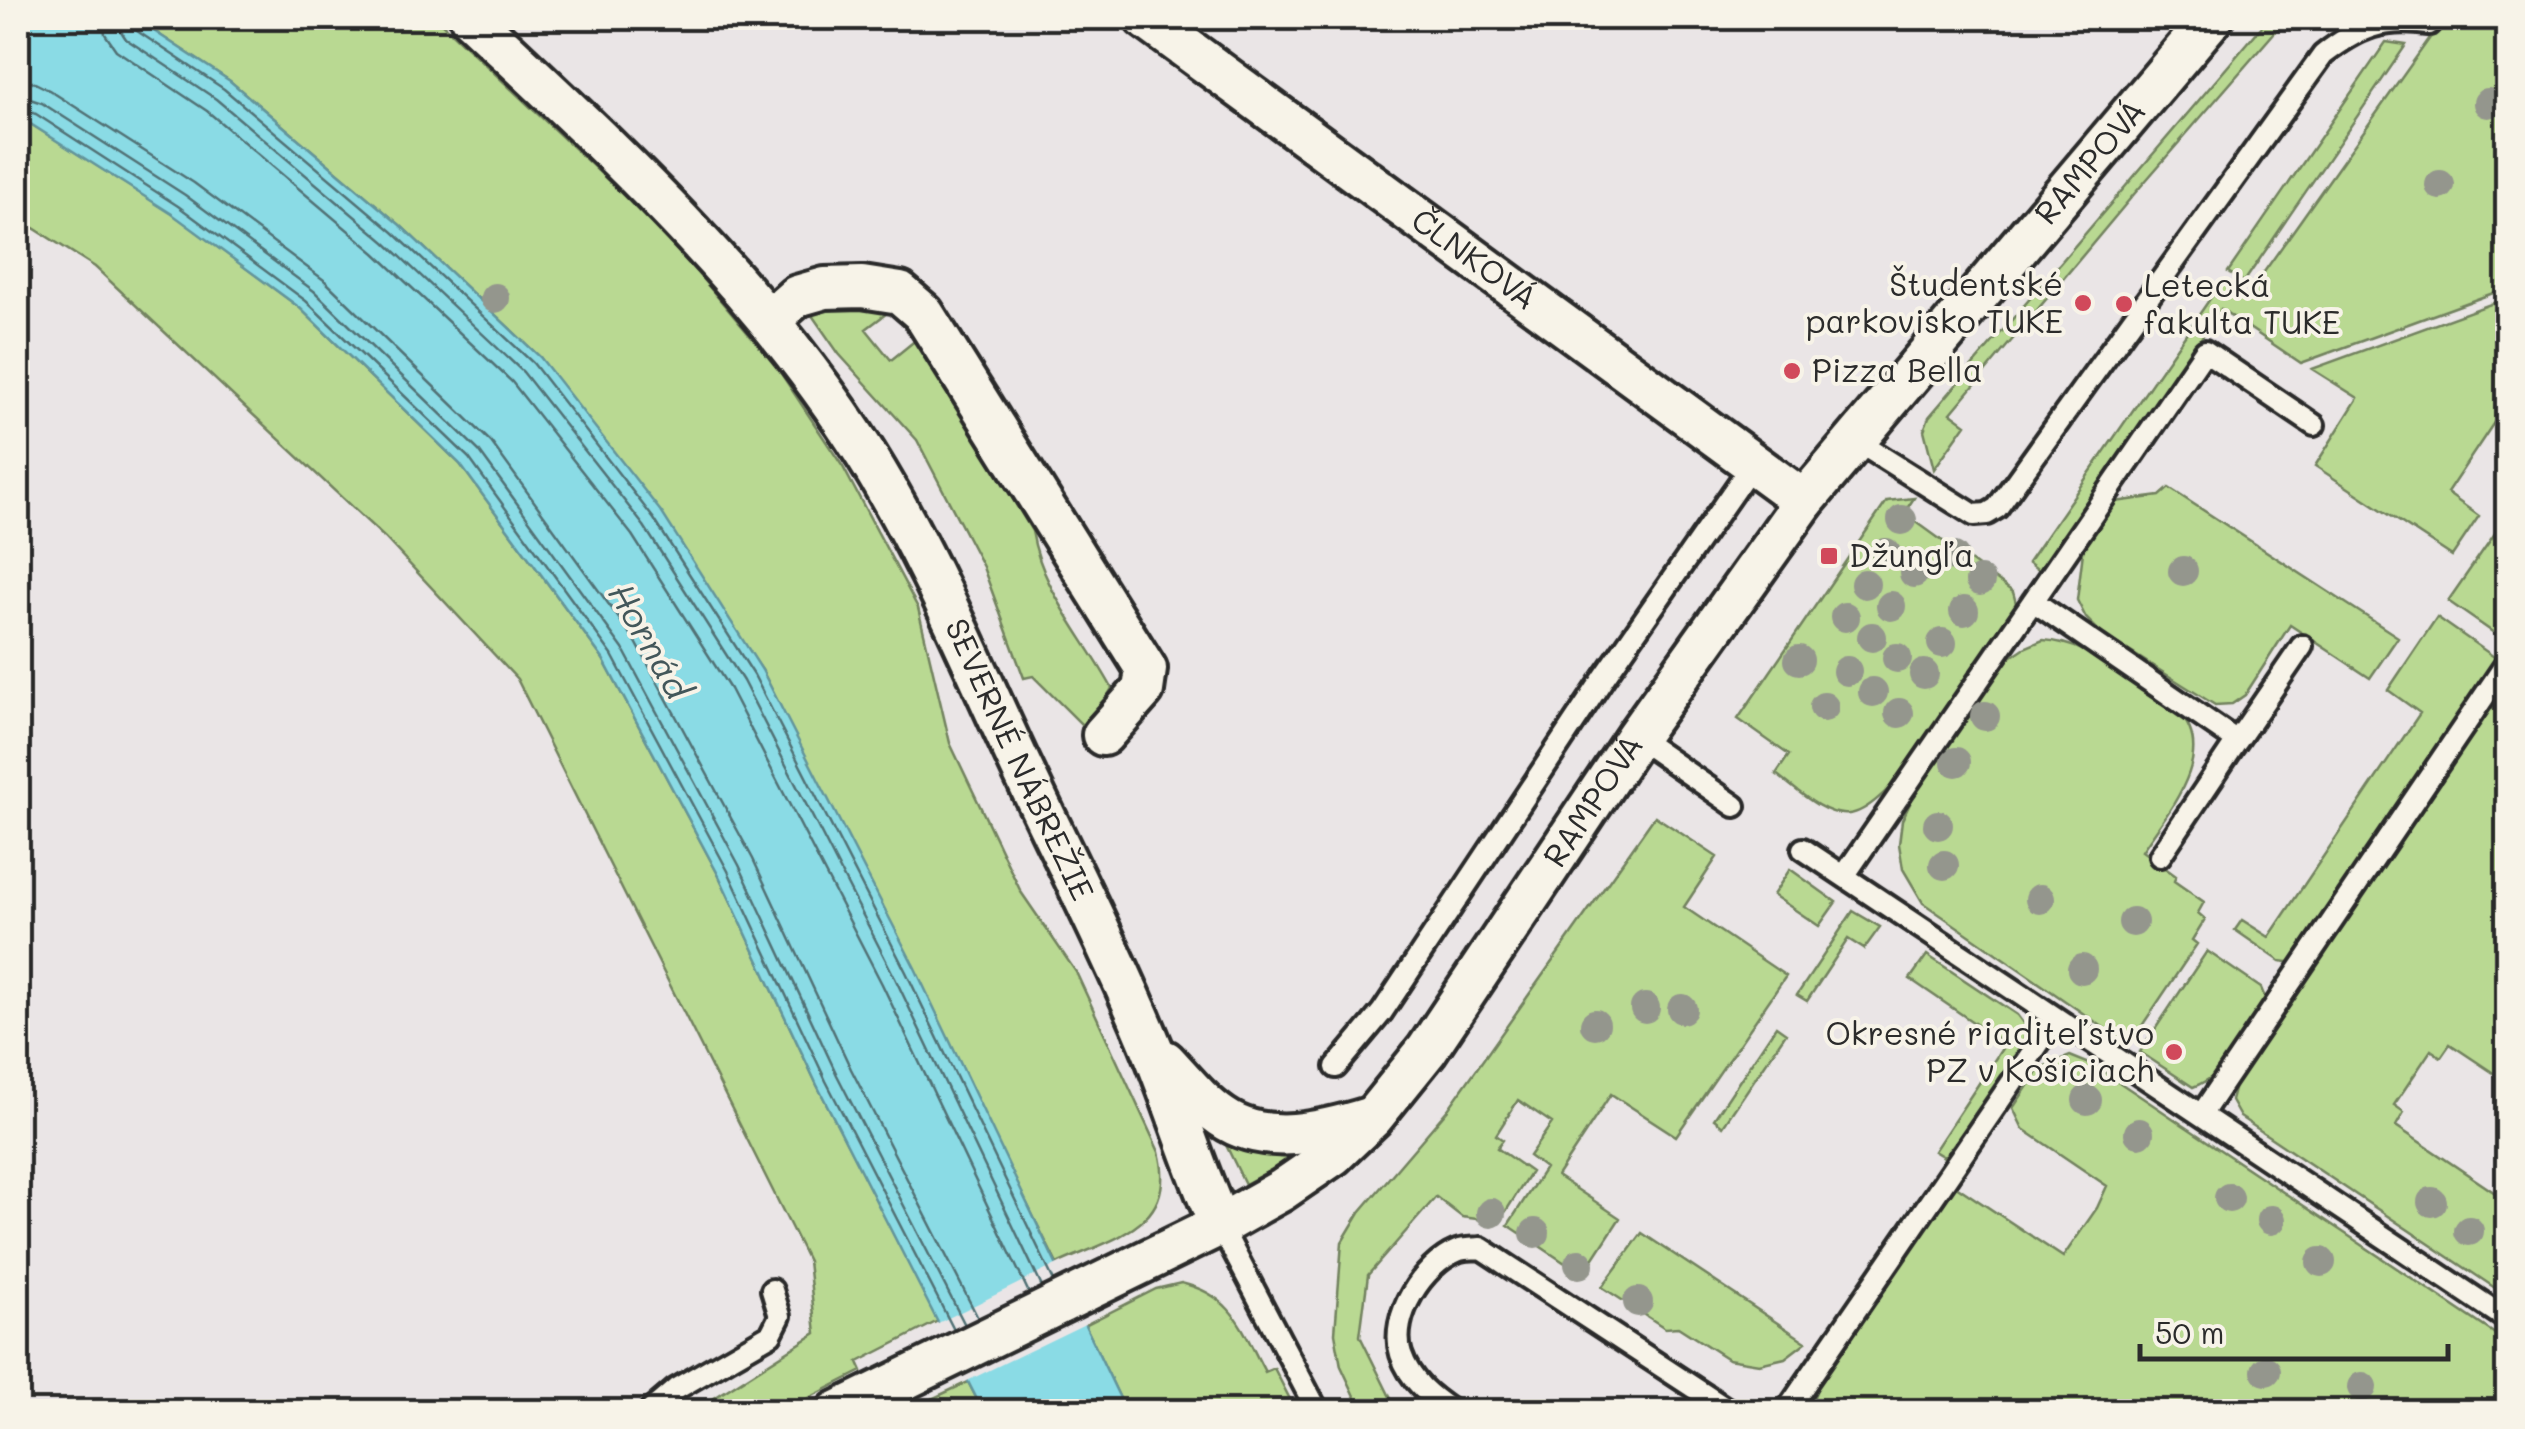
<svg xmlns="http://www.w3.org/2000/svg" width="2525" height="1429" viewBox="0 0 2525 1429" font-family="Mali,sans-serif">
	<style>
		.green { fill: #b9d992; stroke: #72825e; stroke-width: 2.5 }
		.water { fill: #8adbe5; stroke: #64959b; stroke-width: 2.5 }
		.pier { fill: #eae5e6 }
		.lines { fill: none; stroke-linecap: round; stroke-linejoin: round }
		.shore { stroke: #517175; stroke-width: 2.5 }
		.service-casing { stroke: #2b2b2b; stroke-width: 28 }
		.minor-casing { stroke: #2b2b2b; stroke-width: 48 }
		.service { stroke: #f7f3e8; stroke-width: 20 }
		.minor { stroke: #f7f3e8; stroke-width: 40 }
		.tree { fill: #94968d }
		.poi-dot { fill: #d1495b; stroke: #f7f3e8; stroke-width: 4 }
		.labels { text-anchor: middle; stroke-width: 8; stroke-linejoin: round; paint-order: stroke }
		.street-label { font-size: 32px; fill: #2b2b2b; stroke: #f7f3e8 }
		.poi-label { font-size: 32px; fill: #2b2b2b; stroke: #f7f3e8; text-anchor: start }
		.water-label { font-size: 35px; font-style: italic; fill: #43575a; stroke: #f7f3e8 }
	</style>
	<rect width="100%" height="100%" fill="#eae5e6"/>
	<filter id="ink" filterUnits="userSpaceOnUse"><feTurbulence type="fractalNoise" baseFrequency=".01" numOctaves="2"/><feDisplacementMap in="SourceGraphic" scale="20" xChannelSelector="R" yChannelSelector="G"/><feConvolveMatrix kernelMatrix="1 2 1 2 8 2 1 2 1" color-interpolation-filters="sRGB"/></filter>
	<g filter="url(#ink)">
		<path class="green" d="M134,18H436L630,201L689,263L778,369L843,467L918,608L950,743L1021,892L1076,972L1159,1152C1178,1227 1112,1238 1057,1264L762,670L540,357L400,225L230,81Z
			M2269,18H2287L2135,193L1951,413L1966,424L1934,469L1924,430L1929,417Z
			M2444,18H2507V288L2301,363L2221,309L2041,572L2028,562L2223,280L2247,296Z
			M2386,42L2406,45L2244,282L2228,272Z
			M18,116L173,214L300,308L460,464L603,659L719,876L817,1085L938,1321L858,1362L862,1371L783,1411H694L816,1333L808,1261L517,679L385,538L95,267L18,218Z
			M2507,298V403L2447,493L2479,516L2452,556L2315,466L2358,398L2312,369Z
			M830,302L891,310L866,329L891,360L917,339L1032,531C1042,591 1084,636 1112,688L1088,731L1033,676L1024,678L983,567L917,440L839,354L807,308Z
			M2169,488L2398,637L2370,678L2290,625L2245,695L2232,704L2215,705L2102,634L2086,618L2077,600L2084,544L2115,502L2160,496Z
			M1914,498L1904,513L2013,592L2017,607C1989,649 1896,810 1849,814C1824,817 1795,788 1776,774L1789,755L1738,719L1887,501Z
			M2498,529L2507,535V642L2448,601Z
			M2437,617L2500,661L2295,963L2280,961L2235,930L2242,920L2269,937L2420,713L2388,690Z
			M2043,640C2077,642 2099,659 2126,677C2143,688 2164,699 2178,712C2220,754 2165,815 2142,851L2176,876L2174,881L2204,902L2198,913L2205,919L2192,940L2197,944L2129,1045L1923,903L1903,869L1899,844L1902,820L1917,789L2002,663L2024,648Z
			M2507,679V1082L2450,1044L2441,1057L2431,1050L2394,1105L2404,1112L2396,1126L2507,1201V1296L2240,1117L2231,1101L2236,1082Z
			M1655,816L1717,857L1684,907L1786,976L1676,1136L1611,1094L1557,1176L1620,1218L1583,1275L1508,1225L1545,1168L1529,1156L1552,1123L1518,1100L1496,1135L1503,1140L1497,1148L1531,1172L1499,1222L1462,1217L1436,1197L1368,1275L1360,1336L1397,1411H1362L1341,1366L1335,1333L1342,1242L1360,1212L1449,1108Z
			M1790,869L1836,902L1819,926L1773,895Z
			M1853,911L1880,927L1864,949L1848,939L1807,1001L1797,995Z
			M2207,951L2261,988L2266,1000C2253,1033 2228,1074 2193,1087L2140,1052Z
			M1927,955L2017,1015L2026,1027L2022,1053L1944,1157L1934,1151L2005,1044L1910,979Z
			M1776,1026L1786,1033L1723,1126L1714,1119Z
			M2070,1056L2095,1066L2507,1342V1411L1814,1412L1813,1399L1825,1369L1956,1186L2063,1257L2097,1208L2107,1186L2023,1129L2013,1108L2040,1068Z
			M1224,1141L1261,1149L1302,1153L1245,1184Z
			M1642,1233L1806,1342L1785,1358L1759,1364L1728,1359L1678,1327L1665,1328L1602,1287Z
			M1181,1283C1233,1295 1242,1329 1265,1372L1274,1368L1296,1411H1126L1085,1325L1156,1289Z
			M968,1382L983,1411H906Z"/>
		<path class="water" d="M18,18H134L230,81L400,225L540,357L662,513L762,670L915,968L1126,1411H983L817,1085L719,876L603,659L460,464L300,308L172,214L18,116Z"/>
		<path class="pier" d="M1062,1262L1089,1322L963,1383L934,1325Z"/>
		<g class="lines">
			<path class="shore" d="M103,18L105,34L116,50L207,111L375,253L512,382L632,535L730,689L882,984L1029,1293
				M118,18L119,28L126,39L216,99L385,242L523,372L644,526L743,681L895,978L1042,1287
				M130,18L134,29L224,89L393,232L533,363L654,519L754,675L906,972L1054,1281
				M18,80L33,82L49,90L194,183L324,280L491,442L636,642L753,859L851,1069L978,1318
				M18,95L42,103L185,195L314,291L479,451L623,649L739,865L837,1075L965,1325
				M18,108L36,114L178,206L306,301L469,458L612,655L728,871L826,1081L954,1330"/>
			<g class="service-casing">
				<path id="service" d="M1855,440L1974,515L1987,514L1997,508L2323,55C2360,26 2383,18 2429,24L2433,18
					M2033,601L2237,741L2302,646
					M1636,737L1735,806
					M1803,849L2508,1320
					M2160,856L2237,741
					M1844,876L2205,351L2314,425
					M1336,1067L1382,1012L1605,676L1753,463
					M2201,1115L2508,661
					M1220,1225L1318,1412
					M649,1412L676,1389L771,1334L780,1316L772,1290
					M1453,1412C1431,1397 1410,1381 1401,1354C1389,1317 1423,1265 1457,1251C1464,1248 1474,1249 1481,1248L1731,1412
					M1786,1412L2056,1018"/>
			</g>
			<g class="minor-casing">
				<g id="minor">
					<path id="s1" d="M471,18C615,153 760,286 866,455C926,551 970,657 1018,760C1063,856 1112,951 1152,1048C1176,1107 1194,1167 1220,1225"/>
					<path id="s2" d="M1145,18L1804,501"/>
					<path d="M770,320L797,296L825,288L862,287L900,293L923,313L1146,669L1143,690L1103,735"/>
					<path d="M1165,1061C1183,1080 1200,1102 1222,1117C1265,1147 1323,1132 1369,1118"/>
					<path id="s3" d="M837,1412L1220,1225L1282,1190L1333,1155L1373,1117L1427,1050L1636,737L1804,501L2212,18"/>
				</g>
			</g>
			<use href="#service" class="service"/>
			<use href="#minor" class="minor"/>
		</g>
		<g class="tree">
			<circle cx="2488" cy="103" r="15"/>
			<circle cx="2440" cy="185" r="15"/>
			<circle cx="495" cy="298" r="15"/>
			<circle cx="1902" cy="520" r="15"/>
			<circle cx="1886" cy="553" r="15"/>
			<circle cx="1954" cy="557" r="15"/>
			<circle cx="2183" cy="571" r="15"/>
			<circle cx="1914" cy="573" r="15"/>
			<circle cx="1980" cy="581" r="15"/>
			<circle cx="1865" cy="584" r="15"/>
			<circle cx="1891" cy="606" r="15"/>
			<circle cx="1964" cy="611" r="15"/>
			<circle cx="1845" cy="617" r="15"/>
			<circle cx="1872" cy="637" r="15"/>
			<circle cx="1942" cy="643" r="15"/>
			<circle cx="1897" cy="658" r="15"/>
			<circle cx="1799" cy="660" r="15"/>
			<circle cx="1847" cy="671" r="15"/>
			<circle cx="1924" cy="674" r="15"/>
			<circle cx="1873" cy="692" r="15"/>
			<circle cx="1824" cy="707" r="15"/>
			<circle cx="1899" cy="713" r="15"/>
			<circle cx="1985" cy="716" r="15"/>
			<circle cx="1956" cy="762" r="15"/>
			<circle cx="1938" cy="825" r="15"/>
			<circle cx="1944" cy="865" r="15"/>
			<circle cx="2040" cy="899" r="15"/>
			<circle cx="2133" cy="922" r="15"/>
			<circle cx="2082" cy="969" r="15"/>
			<circle cx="1645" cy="1008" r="15"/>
			<circle cx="1682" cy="1009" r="15"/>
			<circle cx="1595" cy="1024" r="15"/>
			<circle cx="2087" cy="1100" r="15"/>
			<circle cx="2139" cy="1133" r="15"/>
			<circle cx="2229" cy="1198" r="15"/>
			<circle cx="2432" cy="1202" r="15"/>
			<circle cx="1491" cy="1213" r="15"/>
			<circle cx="2271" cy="1220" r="15"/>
			<circle cx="2469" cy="1231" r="15"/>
			<circle cx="1535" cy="1233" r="15"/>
			<circle cx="2321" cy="1262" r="15"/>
			<circle cx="1579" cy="1264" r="15"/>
			<circle cx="1638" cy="1302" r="15"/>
			<circle cx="2266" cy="1371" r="15"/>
			<circle cx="2362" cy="1387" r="15"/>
		</g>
	</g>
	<g class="poi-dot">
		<circle cx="2083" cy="303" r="10"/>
		<circle cx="2124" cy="304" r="10"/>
		<circle cx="1792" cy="371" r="10"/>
		<rect x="1819" y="546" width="20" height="20" rx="5"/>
		<circle cx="2174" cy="1052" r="10"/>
	</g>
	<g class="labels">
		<g class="street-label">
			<text dy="11" stroke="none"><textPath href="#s3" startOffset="1810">RAMPOVÁ</textPath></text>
			<text dy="11" stroke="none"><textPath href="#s2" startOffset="408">ČLNKOVÁ</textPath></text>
			<text dy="11" stroke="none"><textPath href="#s1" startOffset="932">SEVERNÉ NÁBREŽIE</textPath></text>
			<text dy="11" stroke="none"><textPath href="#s3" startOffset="1000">RAMPOVÁ</textPath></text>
		</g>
		<g class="poi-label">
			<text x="2063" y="296" text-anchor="end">Študentské<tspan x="2063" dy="37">parkovisko TUKE</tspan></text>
			<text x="2144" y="297">Letecká<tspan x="2144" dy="37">fakulta TUKE</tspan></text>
			<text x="1812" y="382">Pizza Bella</text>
			<text x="1849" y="567">Džungľa</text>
			<text x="2154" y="1045" text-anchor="end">Okresné riaditeľstvo<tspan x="2154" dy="37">PZ v Košiciach</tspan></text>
		</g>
		<g class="water-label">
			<text transform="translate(649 641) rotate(60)" y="12">Hornád</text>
		</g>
	</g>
	<rect width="2525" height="1429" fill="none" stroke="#f7f3e8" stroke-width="60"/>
	<rect x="30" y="30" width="2465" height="1369" fill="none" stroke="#2b2b2b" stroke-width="4" filter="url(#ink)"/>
	<path d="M2140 1344v15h308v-15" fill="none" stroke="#2b2b2b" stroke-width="5"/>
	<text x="2155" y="1344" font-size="30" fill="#2b2b2b" stroke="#f7f3e8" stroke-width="8" paint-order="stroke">50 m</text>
</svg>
